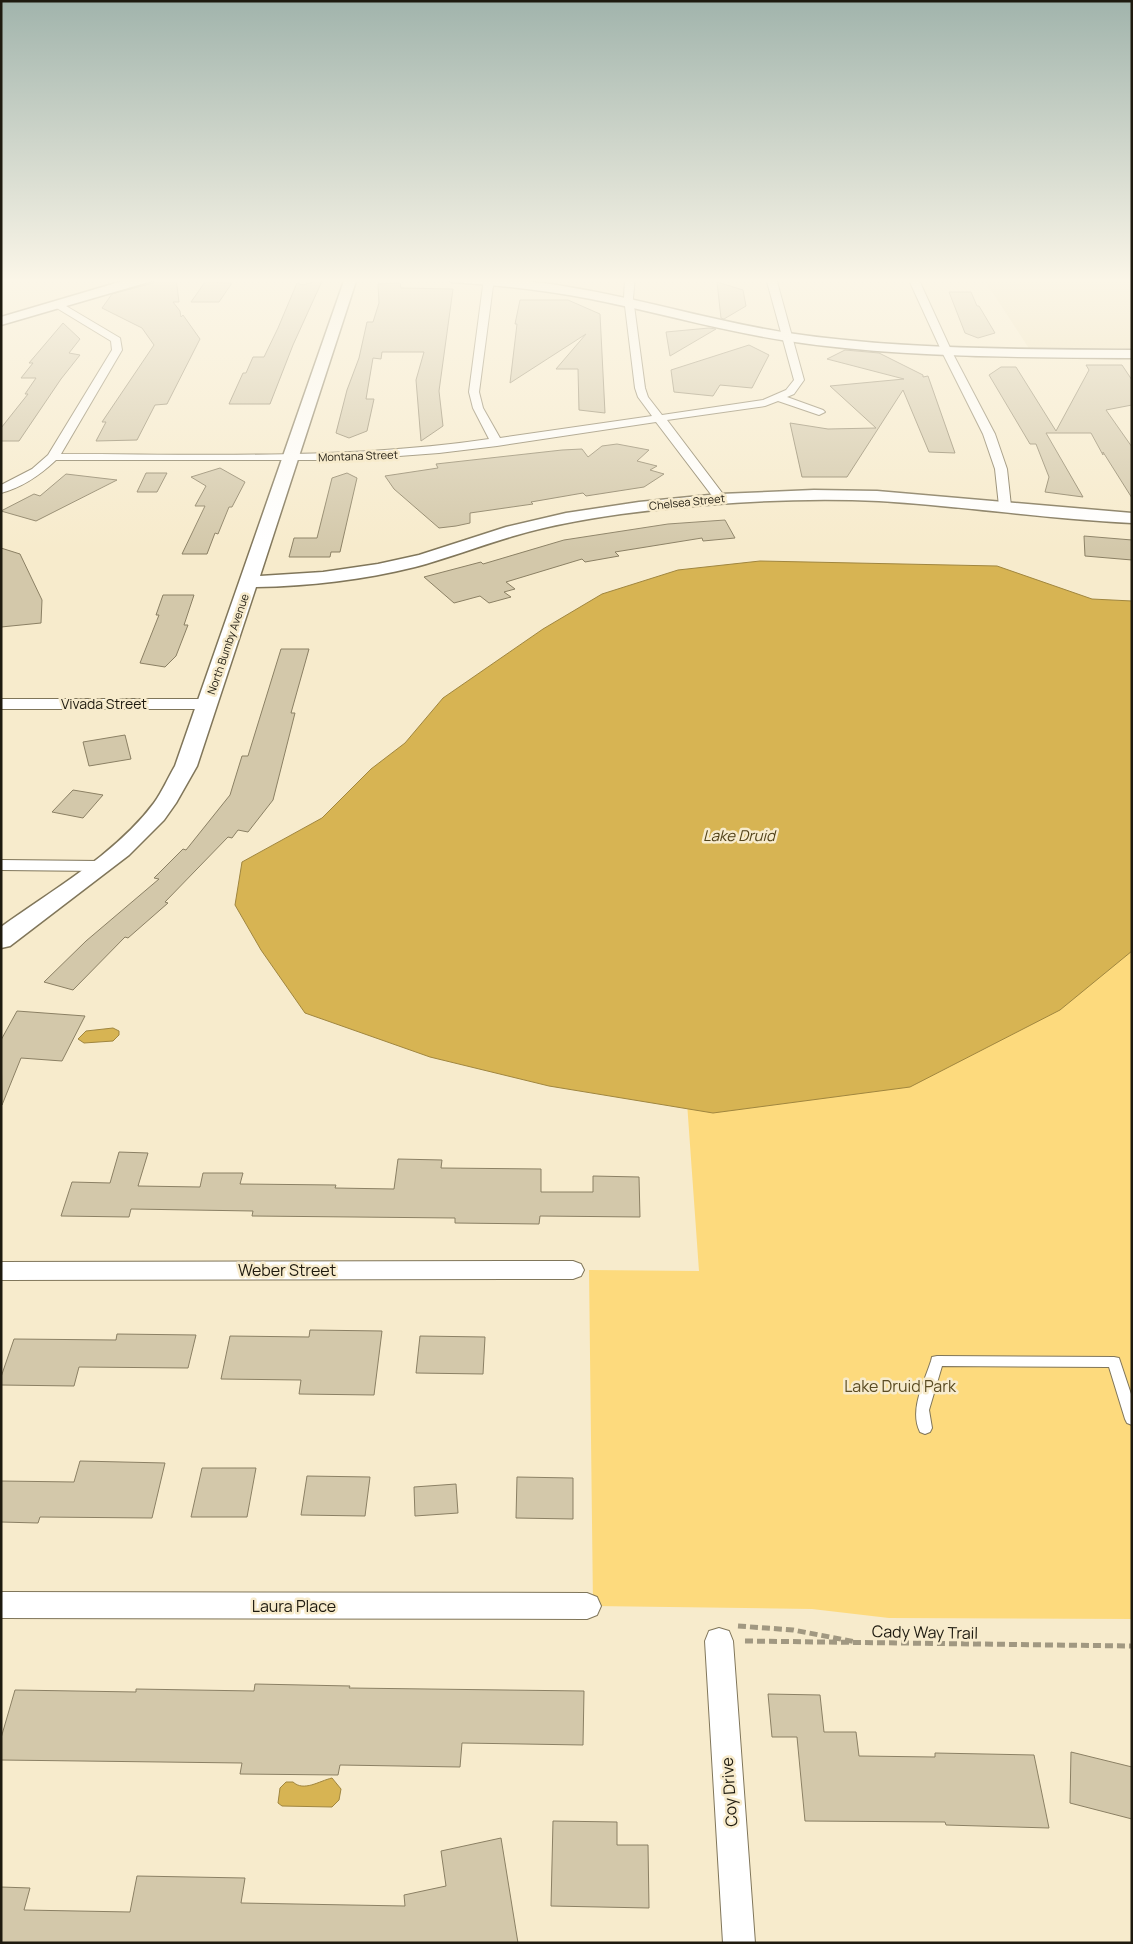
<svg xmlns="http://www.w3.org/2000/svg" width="1133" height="1944" viewBox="0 0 1133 1944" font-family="Manrope,sans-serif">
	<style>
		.built { fill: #eddfb9 }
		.green { fill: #fdda7d }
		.water { fill: #d7b453; stroke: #a0863f }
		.building { fill: #d3c8aa; stroke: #8b8064 }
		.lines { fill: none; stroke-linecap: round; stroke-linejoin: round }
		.lane-casing { stroke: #80765a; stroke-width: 2 }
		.street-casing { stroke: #80765a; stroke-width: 2 }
		.secondary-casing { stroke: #80765a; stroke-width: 3 }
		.path { stroke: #a19881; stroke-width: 5; stroke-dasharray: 8 4; stroke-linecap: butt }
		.lane { fill: #fff; fill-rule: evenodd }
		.street { fill: #fff; fill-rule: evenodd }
		.secondary { fill: #fff; fill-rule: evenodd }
		.labels { text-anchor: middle; stroke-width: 5; stroke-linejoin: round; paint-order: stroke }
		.far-street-label { font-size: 11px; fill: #1e1a0f; stroke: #f7ebcc }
		.street-label { font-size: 14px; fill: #1e1a0f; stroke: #f7ebcc }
		.water-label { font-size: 15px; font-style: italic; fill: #504118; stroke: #f7ebcc }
		.near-street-label { font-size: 16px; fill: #1e1a0f; stroke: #f7ebcc }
		.near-park-label { font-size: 16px; fill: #5a4b22; stroke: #f7ebcc }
	</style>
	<rect width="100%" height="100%" fill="#f7ebcc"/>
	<path class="built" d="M983,278H1132V351L1030,350Z"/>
	<path class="green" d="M672,892L1132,895V1619L889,1618L812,1609L593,1606L589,1270L699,1271Z"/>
	<path class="water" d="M760,561L997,566L1092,599L1132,601V951L1060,1010L910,1087L713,1113L549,1086L430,1057L305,1013L261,950L235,905L242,862L322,818L371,769L405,743L443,698L543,629L602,594L678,570Z
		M113,1028L119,1031V1035L113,1041L84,1043L78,1039L86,1031Z
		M332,1778L341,1789L339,1800L332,1807L282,1806L278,1803L280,1788L286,1782H293C304,1792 319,1781 332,1778Z"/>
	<path class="building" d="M155,278H176L179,302H173L180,311L181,317L183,315L200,339L167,404L155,405L137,440L96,441L106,422H102L154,345L142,328L102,308L112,294L153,283Z
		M323,279L293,345L270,404H229L243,373H246L253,357H264L278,328L297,283L303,285Z
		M205,282L232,283L219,302H191Z
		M717,282L743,290L746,306L724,319L721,318Z
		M400,283L401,288L453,289L439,391L443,426L421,441L416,380L424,352H382L381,359L373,358L366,399H374L367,431L349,438L336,433L347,390L359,358L367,322H373L379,303L378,284Z
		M949,292H971L977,306H979L995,333L978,338L965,333Z
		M520,300H568L600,314L605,413L579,410L578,369H556L586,334L510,383L517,324H515Z
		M63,323L80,339L69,353L80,355L61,379L19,441H1V428L28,394H25L36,378H21L33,363H29Z
		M709,328L716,329L670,356L666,332Z
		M749,345L769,355L752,388L720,385L713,396L674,392L671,370Z
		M845,350L879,353L923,375V377L928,376L955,453L929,452L903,390L847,477H802L790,423L828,429L876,428L830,386L904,379L827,359Z
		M1086,365H1122L1132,380V405L1106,410L1132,447V498L1103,452V455L1091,433H1046L1083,497L1045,492L1049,477L1036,444H1030L989,375L1001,367H1016L1056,431L1089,370Z
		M617,444L649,450L637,461L657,466L650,470L664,474L644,487L586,496L583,493L531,502L533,504L470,513V523L456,526L439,528L394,489L385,476L438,468L436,464L562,450L582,449L588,457L602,446Z
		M220,468L245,482L232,507H229L218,534L215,533L207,554H182L205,506H195L206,486L191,477Z
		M146,473H167L157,492H137Z
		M347,473L357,478L340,552H331L330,557H289L294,538H317L332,478Z
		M66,474L117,480L36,521L1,511L34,494L40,496Z
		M725,520L735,538L703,541L702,538L615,552L619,556L585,562L582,559L506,582L515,589L504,592L511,597L489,603L480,596L454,603L424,577L481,562L483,564L564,540L668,524Z
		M1084,536L1132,540V560L1085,556Z
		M1,548L20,554L42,600L41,623L1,627Z
		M163,595H194L184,625H188L176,656L165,667L140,663L159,615H156Z
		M281,649H309L291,713H295L273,800L248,832L238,830L232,838L228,837L165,902L168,903L128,938L125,937L73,990L44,982L86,941L159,879L154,878L183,849L186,850L230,795L242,756H248Z
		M125,735L131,759L89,766L83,742Z
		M73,790L103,795L83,818L52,812Z
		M17,1011L85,1016L62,1061L21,1058L2,1105L1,1040Z
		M119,1152L148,1153L138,1186L200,1187L203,1173H243L240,1184L336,1185L335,1188L394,1189L398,1159L442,1160L441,1168L541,1169V1192H593V1176L639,1177L640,1217L540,1216L539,1224L455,1223V1218L252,1216L253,1211L131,1209L129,1217L61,1216L72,1182L110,1183Z
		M310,1330L382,1331L374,1395L299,1394L301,1380L221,1379L230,1336L309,1337Z
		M117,1334L196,1335L188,1368L79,1367L74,1386L1,1385V1377L14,1339L116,1340Z
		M420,1336L485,1337L483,1374L416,1373Z
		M80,1461L165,1463L152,1518L40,1517L38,1523L1,1522V1481L74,1482Z
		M202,1468H256L247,1517H191Z
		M307,1476L370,1477L365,1516L301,1515Z
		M517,1477L573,1478V1519L516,1518Z
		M456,1484L458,1513L415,1516L414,1487Z
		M255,1684L350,1686L349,1688L584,1691L583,1745L462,1743L460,1767L340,1765L338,1775L240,1774L242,1763L1,1760V1738L15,1690L136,1692V1689L254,1691Z
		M768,1694L820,1695L824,1732H856L859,1756L935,1757V1753L1034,1755L1049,1828L946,1825L945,1822L805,1821L797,1737H772Z
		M1071,1752L1132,1767V1819L1070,1803Z
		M553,1821L617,1822V1845H648L649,1908L551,1906Z
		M501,1838L518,1943H1V1887L30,1888L24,1910L130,1912L137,1876L245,1878L241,1903L405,1906L404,1895L446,1886L441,1851Z"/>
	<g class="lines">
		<g class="lane-casing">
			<path id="lane" d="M937,1356L1114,1357L1119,1358L1132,1397V1425L1127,1423L1125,1419L1109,1367L942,1366L929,1410L932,1428L930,1432L925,1434L920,1432C909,1410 924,1383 931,1361L932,1357Z"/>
		</g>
		<g class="street-casing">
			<path id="street" d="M484,278H494L479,392L483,408L500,438L652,416L638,397L635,388L624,298L625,278H635L633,298L645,388L648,397L662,415L763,400L786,390L794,380L766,278H776L804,380L794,394L787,397L823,410L825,412L819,415L778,401L765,406L667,420L726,498L720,502L716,501L656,422L497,446L439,453L346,460H56C40,475 23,487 1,493V485L32,469L48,455L112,350L111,341L55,307V303H61L120,338L122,350L61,454C204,454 347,460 489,439L473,408L469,392Z
				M908,278H918L952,352L995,434L1007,469L1011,506L1009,509H1001L999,506L995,469L983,434L942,352Z
				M1,699H207L212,701L215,704L212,707L207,709H1Z
				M1,860L100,861L106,862L109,866L106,870L100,871L1,870Z
				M573,1261L581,1264L584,1270L581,1276L573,1279L1,1280V1262Z
				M1,1592L587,1593L597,1597L601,1606L597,1615L587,1619L1,1618Z
				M719,1628L729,1631L733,1641L755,1943H723L705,1641L709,1631Z"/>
		</g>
		<g class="secondary-casing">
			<path id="secondary" d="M133,278H153L152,281L1,325V317Z
				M345,278H357L260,576L323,572L378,564L419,555L506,527L566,513L639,502L720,494L814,490L877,491L1132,513V523C1047,519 963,506 879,501C793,497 706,503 621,514C586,519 551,525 517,535C482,545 449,558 415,567C363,580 309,586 256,587L197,766L176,803L164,820L129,855L10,946L1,948V927C52,890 116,854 154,803C162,792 168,778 175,766Z
				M446,278C489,278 531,280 574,288C646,300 716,322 788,333C902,350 1017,349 1132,350V358C1017,357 901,358 788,341C721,331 657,312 591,299C545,290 499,285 452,282Z"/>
		</g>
		<path class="path" d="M738,1626L793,1630L856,1642
			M745,1641L1132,1646"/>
		<use href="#lane" class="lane"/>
		<use href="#street" class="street"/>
		<use href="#secondary" class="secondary"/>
	</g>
	<linearGradient id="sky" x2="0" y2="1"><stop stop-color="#a1b4ac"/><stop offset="0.51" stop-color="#fbf6e8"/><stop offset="1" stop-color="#fbf6e8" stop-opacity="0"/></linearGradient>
	<rect width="1133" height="550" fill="url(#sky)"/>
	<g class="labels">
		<g class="far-street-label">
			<text transform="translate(358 456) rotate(-2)" y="4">Montana Street</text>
			<text transform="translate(687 502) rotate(-6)" y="4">Chelsea Street</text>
			<text transform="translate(228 644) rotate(-71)" y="4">North Bumby Avenue</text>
		</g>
		<g class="street-label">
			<text x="104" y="709">Vivada Street</text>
		</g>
		<g class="water-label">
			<text x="739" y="841">Lake Druid</text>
		</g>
		<g class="near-street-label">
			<text x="287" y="1276">Weber Street</text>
			<text x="294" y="1612">Laura Place</text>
			<text transform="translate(925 1632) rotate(1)" y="6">Cady Way Trail</text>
			<text transform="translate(729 1792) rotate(-94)" y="6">Coy Drive</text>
		</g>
		<g class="near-park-label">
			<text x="900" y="1392">Lake Druid Park</text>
		</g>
	</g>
	<rect width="1133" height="1944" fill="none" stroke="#1e1a0f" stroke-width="5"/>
</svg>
